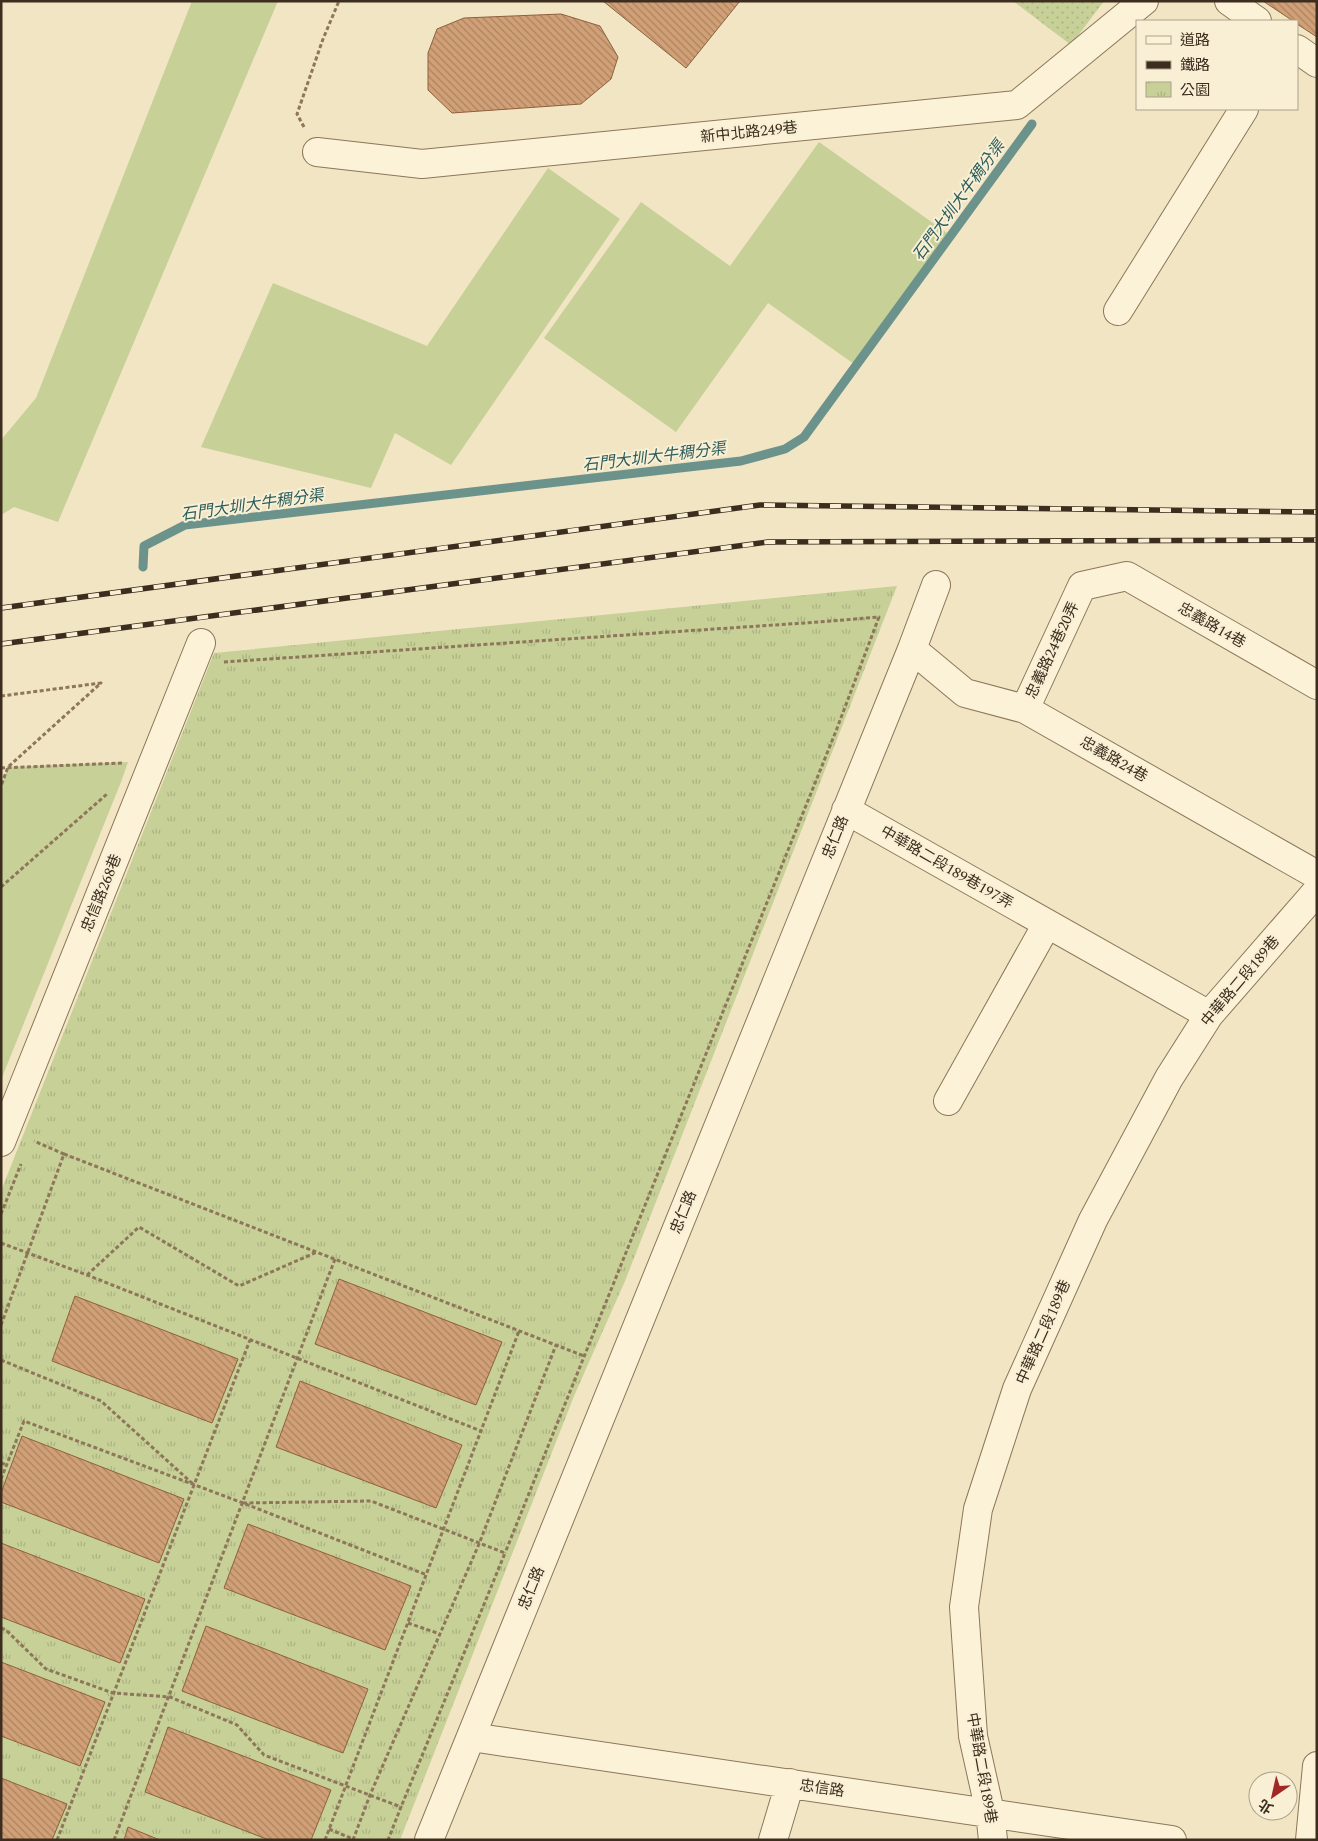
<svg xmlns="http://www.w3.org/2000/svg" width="1318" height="1841" viewBox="0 0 1318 1841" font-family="Spectral,'Noto Sans TC',serif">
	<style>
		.grass { fill: #c7d097 }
		.park { fill: url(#park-tufts) }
		.garden { fill: url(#garden-dots) }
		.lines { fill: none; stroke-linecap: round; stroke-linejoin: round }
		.stream { stroke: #6c938b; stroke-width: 9 }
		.building { fill: url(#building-back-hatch); stroke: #8e603d }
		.minor-casing { stroke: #8d7659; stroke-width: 30 }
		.path { stroke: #8d7659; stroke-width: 3; stroke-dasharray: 4 2.5; stroke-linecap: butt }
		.minor { stroke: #fbf2d8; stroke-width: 28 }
		.rail-casing { stroke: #3c2d1e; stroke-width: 5.5 }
		.rail { stroke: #f8efd4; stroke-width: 4; stroke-dasharray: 11; stroke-linecap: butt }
		.labels { text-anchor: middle; stroke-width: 4; stroke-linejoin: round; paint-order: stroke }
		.street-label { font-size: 15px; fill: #3c2d1e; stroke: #f8efd4 }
		.water-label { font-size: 16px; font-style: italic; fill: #2c5d5b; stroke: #f8efd4 }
	</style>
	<defs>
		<pattern id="park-tufts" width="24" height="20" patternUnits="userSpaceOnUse" patternTransform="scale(1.25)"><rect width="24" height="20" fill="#c7d097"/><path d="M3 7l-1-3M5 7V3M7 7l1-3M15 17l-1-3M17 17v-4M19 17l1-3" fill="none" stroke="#acb382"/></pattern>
		<pattern id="garden-dots" width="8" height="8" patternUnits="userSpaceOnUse" patternTransform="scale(1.25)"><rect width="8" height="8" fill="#c7d097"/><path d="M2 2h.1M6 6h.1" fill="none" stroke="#acb382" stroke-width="1.8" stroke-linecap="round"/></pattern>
		<pattern id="building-back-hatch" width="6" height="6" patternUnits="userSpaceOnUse" patternTransform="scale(1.25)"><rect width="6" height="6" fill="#d1a077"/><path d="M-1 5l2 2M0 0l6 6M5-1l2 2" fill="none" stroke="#ab8361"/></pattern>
	</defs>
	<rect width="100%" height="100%" fill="#f1e5c4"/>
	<path class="grass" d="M192,1H278L58,522L14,507L1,515V440L36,398Z
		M819,142L947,233L854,364L768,303L676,432L544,338L641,202L730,266Z
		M548,168L620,219L451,465L395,433L371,488L201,447L273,283L427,346Z
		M128,762L121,782L1,1080V786L8,767Z"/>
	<path class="park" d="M897,586L625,1281L574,1396L400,1840H1V1191L214,653Z"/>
	<path class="garden" d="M1013,1H1104L1071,45Z"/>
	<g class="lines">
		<path class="stream" d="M143,567L144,546L185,525L741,461L785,449L804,437L1032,124"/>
	</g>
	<path class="building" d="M603,1H740L686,68Z
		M1263,1H1317V37L1297,24V21H1293Z
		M561,14L600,26L618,57L611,79L581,104L452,113L428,90V53L437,29L464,18Z
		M339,1279L502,1342L476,1405L315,1344Z
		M75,1296L238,1359L212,1423L52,1361Z
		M300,1381L462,1445L436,1508L276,1447Z
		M22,1436L184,1499L159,1563L1,1502V1493Z
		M248,1524L411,1586L385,1650L224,1588Z
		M1,1543L145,1599L120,1663L1,1617Z
		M206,1626L368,1689L343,1753L182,1691Z
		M1,1662L105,1702L80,1766L1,1736Z
		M168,1727L331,1790L311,1840H269L145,1792Z
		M1,1778L67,1804L52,1840H1Z
		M128,1827L160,1840H124Z"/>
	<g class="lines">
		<g class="minor-casing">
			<path id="minor" d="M1229,1L1257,21
				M1297,49L1317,63
				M317,152L422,164L1017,105L1144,1
				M1118,311L1244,109
				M912,649L965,693L1025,709L1317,875
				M1025,709L1082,586L1127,576L1317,685
				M846,810L1209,1015
				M948,1101L1047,924
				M1,1142L201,643
				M471,1737L1172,1840
				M429,1840L912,649L936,585
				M773,1840L790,1783
				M993,1840L990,1812L973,1736L964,1607L978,1509L1017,1389L1093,1220L1169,1078L1209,1015L1317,891
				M1310,1840L1317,1766"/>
		</g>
		<path class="path" d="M304,127L297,114L323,39L339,1
			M224,662L819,622L879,617L836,731L505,1553
			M1,696L101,683L8,767L1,786
			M1,768L122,763
			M1,887L107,794
			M64,1154L584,1356
			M1,1214L21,1164
			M1,1243L87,1275L481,1431
			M87,1275L139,1227L239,1286L317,1252
			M1,1325L64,1154L34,1141
			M1,1360L101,1401L193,1484
			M1,1463L7,1465
			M1,1479L24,1421L243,1503L427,1575
			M243,1503L371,1501L505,1553L401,1807
			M408,1623L440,1634
			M1,1628L6,1630L46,1669L113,1693L170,1697L237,1725L264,1755L401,1807L388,1840
			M329,1829L353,1839
			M57,1840L250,1340
			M114,1840L335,1259
			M325,1840L519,1331
			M353,1840L370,1795L479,1544L556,1345"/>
		<use href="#minor" class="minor"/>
		<g class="rail-casing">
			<path id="rail" d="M1,608L760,505L1317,512
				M1,644L768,542L1317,540"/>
		</g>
		<use href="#rail" class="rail"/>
	</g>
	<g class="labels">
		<g class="street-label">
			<text transform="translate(749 132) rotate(-6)" y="5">新中北路249巷</text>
			<text transform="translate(1212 625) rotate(30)" y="5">忠義路14巷</text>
			<text transform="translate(1052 650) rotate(-65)" y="5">忠義路24巷20弄</text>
			<text transform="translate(1114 759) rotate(30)" y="5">忠義路24巷</text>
			<text transform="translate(835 837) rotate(-68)" y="5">忠仁路</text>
			<text transform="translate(947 867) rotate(30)" y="5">中華路二段189巷197弄</text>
			<text transform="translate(101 893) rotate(-68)" y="5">忠信路268巷</text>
			<text transform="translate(1240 981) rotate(-50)" y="5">中華路二段189巷</text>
			<text transform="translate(683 1212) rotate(-68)" y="5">忠仁路</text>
			<text transform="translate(1043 1332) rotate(-66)" y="5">中華路二段189巷</text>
			<text transform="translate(531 1588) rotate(-68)" y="5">忠仁路</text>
			<text transform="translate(982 1768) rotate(80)" y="5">中華路二段189巷</text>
			<text transform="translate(822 1788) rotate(8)" y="5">忠信路</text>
		</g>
		<g class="water-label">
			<text transform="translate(958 200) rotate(-54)" y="6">石門大圳大牛稠分渠</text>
			<text transform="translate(654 456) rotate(-7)" y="6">石門大圳大牛稠分渠</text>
			<text transform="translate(252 504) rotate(-8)" y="6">石門大圳大牛稠分渠</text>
		</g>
	</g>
	<rect width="1318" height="1841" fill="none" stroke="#3c2d1e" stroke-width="5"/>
	<rect x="1136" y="20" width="162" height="90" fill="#f8efd4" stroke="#ada18b"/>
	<rect x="1146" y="36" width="25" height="8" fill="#fbf2d8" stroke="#ada18b"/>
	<text x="1180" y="45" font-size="15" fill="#3c2d1e">道路</text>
	<rect x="1146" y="61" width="25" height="8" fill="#3c2d1e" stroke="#ada18b"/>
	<text x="1180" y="70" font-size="15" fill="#3c2d1e">鐵路</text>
	<rect x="1146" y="82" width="25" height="15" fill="url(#park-tufts)" stroke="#ada18b"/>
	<text x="1180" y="95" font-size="15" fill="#3c2d1e">公園</text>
	<g transform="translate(1273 1796) rotate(214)"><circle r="24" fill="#f8efd4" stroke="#ada18b"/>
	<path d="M0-4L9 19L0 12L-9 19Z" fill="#a02825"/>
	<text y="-8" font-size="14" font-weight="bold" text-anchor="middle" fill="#3c2d1e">北</text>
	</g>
</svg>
